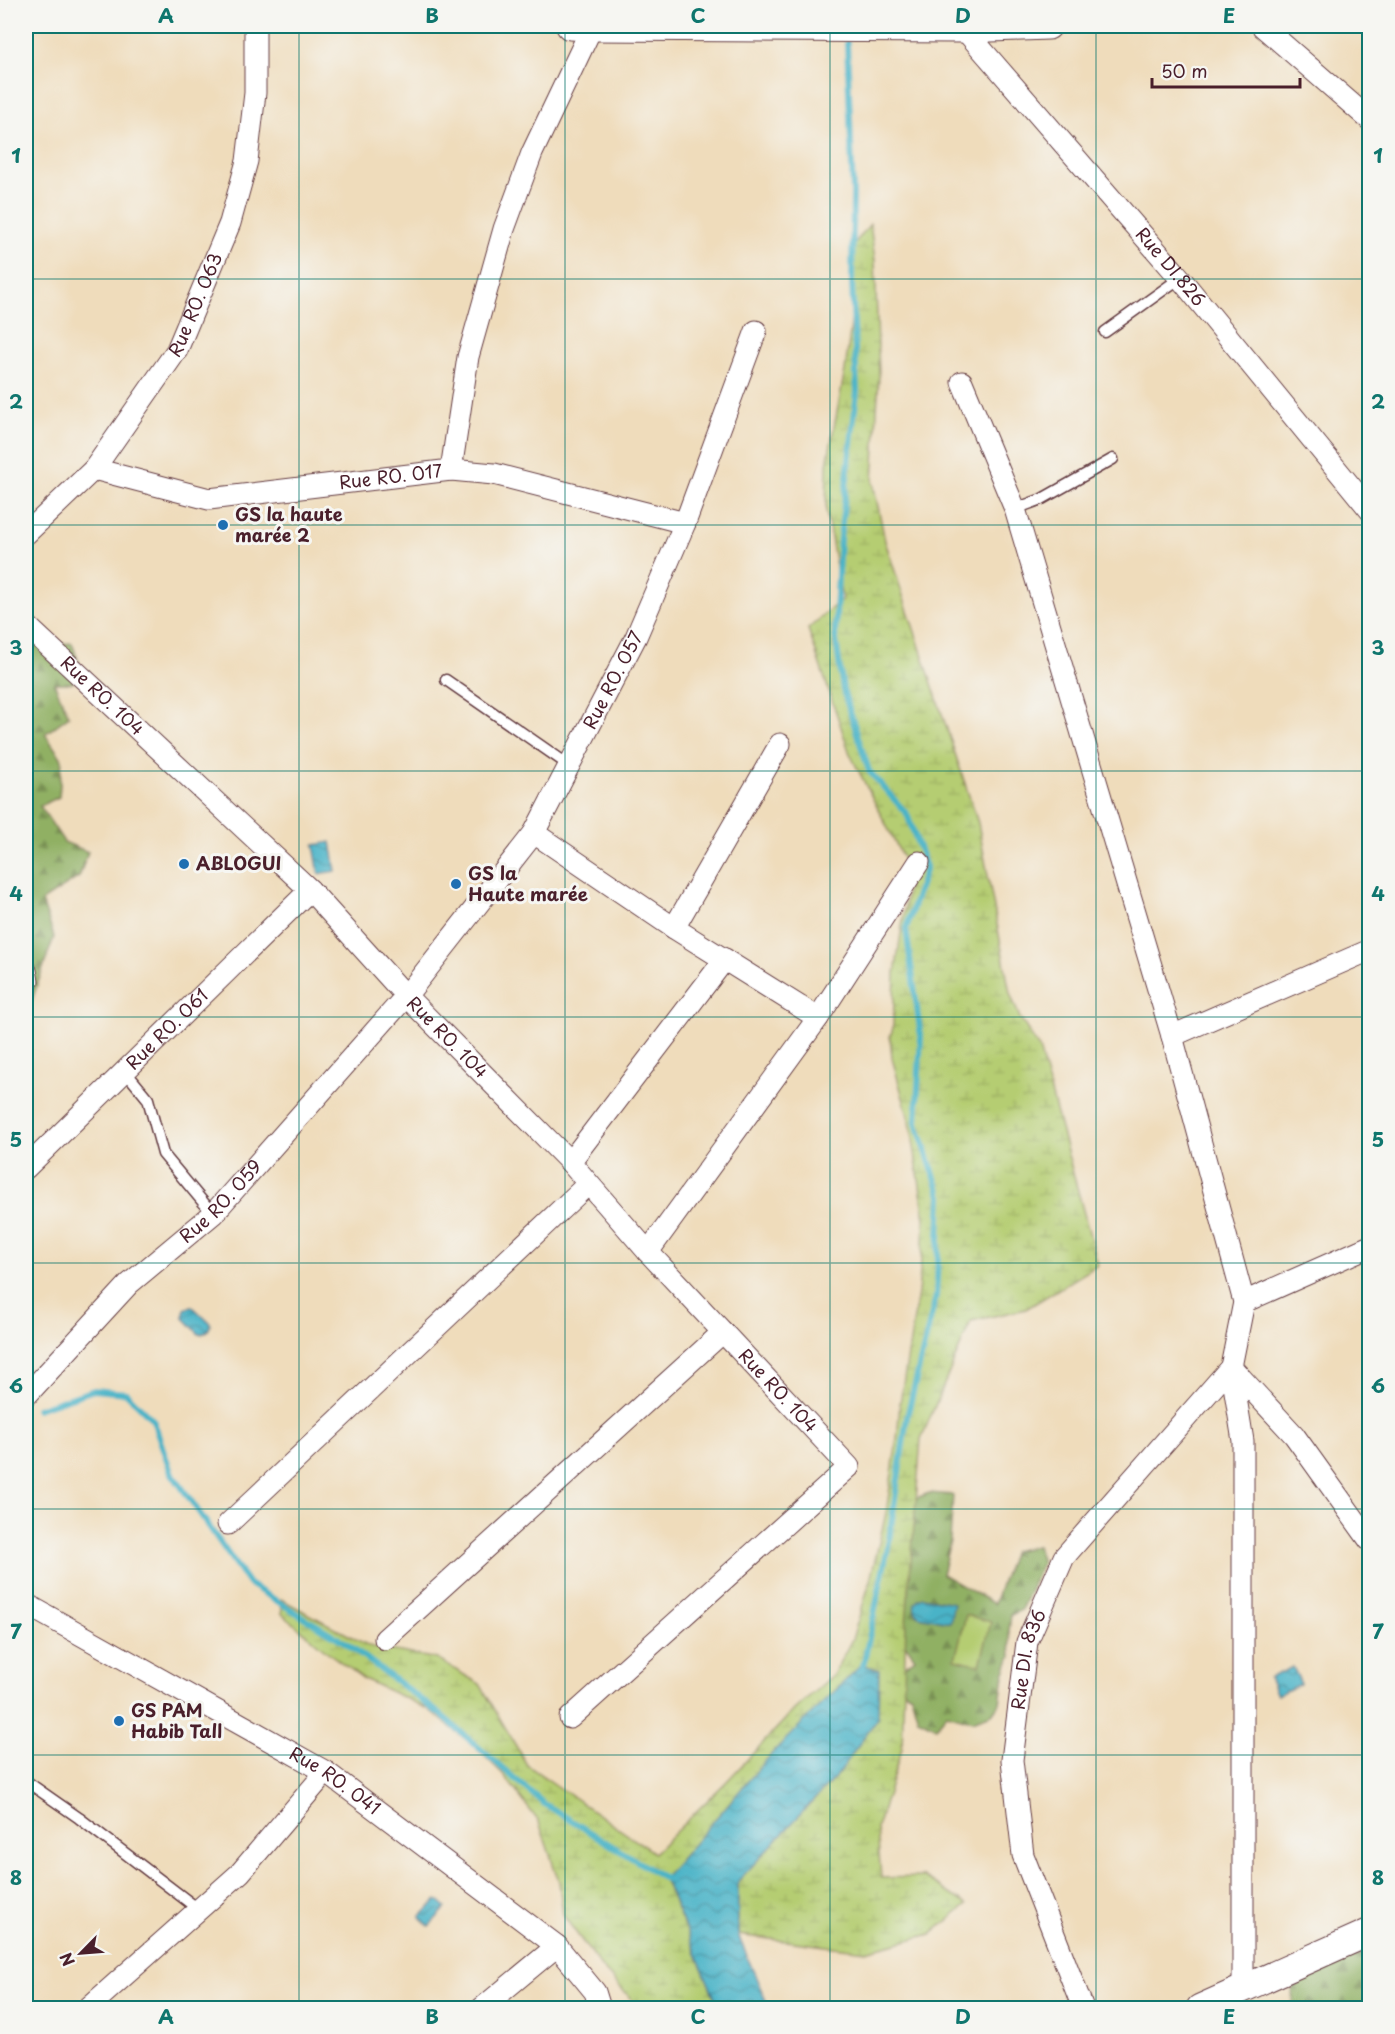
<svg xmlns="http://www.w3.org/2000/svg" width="1395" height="2034" viewBox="0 0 1395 2034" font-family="'Playpen Sans',sans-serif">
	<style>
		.forest { fill: url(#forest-firs); stroke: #6d6848; stroke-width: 1.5 }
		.wetland { fill: url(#wetland-marsh); stroke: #80764e; stroke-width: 1.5 }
		.pitch { fill: #b5cd72; stroke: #80764e; stroke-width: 1.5 }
		.water { fill: url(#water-waves); stroke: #4a6979; stroke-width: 1.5 }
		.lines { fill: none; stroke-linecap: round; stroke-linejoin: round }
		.stream { stroke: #49b3c7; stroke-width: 6 }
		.service-casing { stroke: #633b41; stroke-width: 13 }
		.minor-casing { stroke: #633b41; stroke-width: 23 }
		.tertiary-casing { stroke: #633b41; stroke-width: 29 }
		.service { stroke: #fff; stroke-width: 10 }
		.minor { stroke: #fff; stroke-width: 21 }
		.tertiary { stroke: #fff; stroke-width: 27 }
		.grid { fill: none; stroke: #0f766e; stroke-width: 1.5; stroke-opacity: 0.55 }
		.poi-dot { fill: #1f6fb2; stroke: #f6f6f2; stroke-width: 2 }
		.labels { text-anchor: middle; stroke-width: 6; stroke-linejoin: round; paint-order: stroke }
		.street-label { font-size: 18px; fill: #4a1f2b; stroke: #f6f6f2 }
		.poi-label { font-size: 18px; font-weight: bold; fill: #4a1f2b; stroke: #f6f6f2; text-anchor: start }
		.neatline { fill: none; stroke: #0f766e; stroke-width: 2 }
		.grid-label { font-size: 20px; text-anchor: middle; font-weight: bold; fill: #0f766e }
	</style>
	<defs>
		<pattern id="forest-firs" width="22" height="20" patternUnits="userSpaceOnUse" patternTransform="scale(1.5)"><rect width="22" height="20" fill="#90b064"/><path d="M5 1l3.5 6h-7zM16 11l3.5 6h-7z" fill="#788f53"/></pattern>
		<pattern id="wetland-marsh" width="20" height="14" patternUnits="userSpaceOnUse" patternTransform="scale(1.5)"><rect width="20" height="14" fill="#b5cd72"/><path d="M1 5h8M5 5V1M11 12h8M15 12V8" fill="none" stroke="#9db063"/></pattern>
		<pattern id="water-waves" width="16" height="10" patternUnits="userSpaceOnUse" patternTransform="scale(1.5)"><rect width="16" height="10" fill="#49b3c7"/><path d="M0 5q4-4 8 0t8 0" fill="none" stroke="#3f91a2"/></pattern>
	</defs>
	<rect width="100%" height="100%" fill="#f6f6f2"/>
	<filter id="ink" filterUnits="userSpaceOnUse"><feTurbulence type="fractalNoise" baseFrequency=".0167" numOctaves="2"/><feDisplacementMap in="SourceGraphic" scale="12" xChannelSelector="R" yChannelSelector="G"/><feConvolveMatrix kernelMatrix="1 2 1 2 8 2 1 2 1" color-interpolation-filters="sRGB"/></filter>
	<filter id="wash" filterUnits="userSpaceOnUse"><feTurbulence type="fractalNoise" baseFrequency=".008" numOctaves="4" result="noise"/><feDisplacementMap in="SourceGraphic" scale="24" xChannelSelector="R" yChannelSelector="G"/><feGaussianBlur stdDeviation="1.35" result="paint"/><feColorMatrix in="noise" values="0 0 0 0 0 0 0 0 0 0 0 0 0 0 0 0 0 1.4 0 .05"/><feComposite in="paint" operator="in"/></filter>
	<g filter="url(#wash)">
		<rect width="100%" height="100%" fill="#efdcbb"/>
		<path class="forest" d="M72,643L79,663L73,683H54L69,716L45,734L62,759L59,797L40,806L64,842L88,852L79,877L42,901L54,937L26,1017V647Z
			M929,1493L953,1495L950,1541L942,1574L994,1604L1013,1551L1037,1546L1042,1563L1021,1610L1011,1615L1009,1631L1011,1656L1004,1675L1000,1703L992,1714L972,1721L947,1714L936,1727L918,1719L911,1695L898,1687L899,1670L915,1658L900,1637L904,1503Z
			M1369,1950V2008H1293L1292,1986Z"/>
		<path class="wetland" d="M870,224L875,260L879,376L873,482L885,541L978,823L1010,993L1020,1018L1039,1048L1098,1265L1026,1309L971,1321L921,1439L906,1624L902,1748L877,1828L881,1878L924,1877L967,1905L931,1934L866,1951L738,1935V1881L840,1772L664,1878L719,2008H661L637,2005L602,1968L563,1915L559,1882L539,1822L503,1774L473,1745L428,1709L364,1679L330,1654L282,1614L281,1599L369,1646L437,1659L480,1684L527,1765L654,1853L727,1781L794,1710L833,1675L852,1639L869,1585L886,1513L897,1439L900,1403L918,1293L925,1219L911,1127L892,1058L890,1037L893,1028L895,973L910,872L850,754L808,629L842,599L826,511L827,464L845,370L852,317L851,248Z"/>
		<path class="pitch" d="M966,1615L991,1622L980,1665L955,1659Z"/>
		<path class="water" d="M331,842L336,871L319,874L314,845Z
			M192,1306L210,1323C210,1330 206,1334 199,1334L183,1317L185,1309Z
			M923,1597L954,1603L950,1622L919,1616C912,1609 913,1600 923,1597Z
			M862,1664L879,1670L878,1717L840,1772L738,1881V1935L769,2008H719L664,1878L775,1750Z
			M1293,1667L1301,1684L1277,1695L1269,1678Z
			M437,1900L446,1908L429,1926L420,1917Z"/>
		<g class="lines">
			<path class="stream" d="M847,43L853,193L852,283L857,392L840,538L835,633L843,690L869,771L907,814L926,867L906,929L921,1037L916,1121L941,1196L936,1296L907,1417L888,1547L862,1671
				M37,1409L94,1390L126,1393L153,1420L171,1472L249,1584L346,1643L441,1715L543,1803L664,1878L671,1880"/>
		</g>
	</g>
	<g filter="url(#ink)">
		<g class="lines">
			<g class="service-casing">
				<path id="service" d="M1105,332L1180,278
					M1015,509L1042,499L1113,459
					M446,680L570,766
					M125,1071L148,1099L163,1154L213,1214
					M26,1781L79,1818L198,1909"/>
			</g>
			<g class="minor-casing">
				<g id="minor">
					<path d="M1262,26L1370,120"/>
					<path id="s1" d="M964,29L1180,278L1370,510"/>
					<path d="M962,382L1015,509L1172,1036L1244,1302L1231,1367L1243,1441V1990"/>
					<path id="s2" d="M94,469L209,499L451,470L494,474L685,523"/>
					<path d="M451,470L468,357L504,229L532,153L592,27"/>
					<path id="s3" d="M26,534L94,469L177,350L230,223L247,161L255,93V26"/>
					<path id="s4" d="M26,625L310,890L406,996L570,1162L648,1252L849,1467L570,1718"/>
					<path d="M534,833L674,928L818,1018"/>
					<path d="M674,928L780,744"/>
					<path d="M26,971L28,981L26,984"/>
					<path d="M1172,1036L1370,950"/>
					<path d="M570,1162L725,959"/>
					<path id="s5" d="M26,1168L310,890"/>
					<path d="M648,1252L818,1018L919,862"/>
					<path d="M1244,1302L1370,1246"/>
					<path id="s6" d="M26,1396L129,1284L213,1214L406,996L534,833L636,637L685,523L756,331"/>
					<path d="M228,1524L588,1184"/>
					<path id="s7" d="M26,1604L326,1772L557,1946L595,1992L600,2008"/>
					<path d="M385,1639L723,1332"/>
					<path d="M88,2008L240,1873L326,1772"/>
					<path d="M482,2008L557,1946"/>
					<path id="s8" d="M1083,2008L1023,1855L1012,1760L1027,1642L1064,1557L1231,1367L1294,1435L1370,1541"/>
				</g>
			</g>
			<g class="tertiary-casing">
				<path id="tertiary" d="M570,26L592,27L964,29L1048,26
					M1200,2008L1370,1932"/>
			</g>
			<use href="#service" class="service"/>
			<use href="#minor" class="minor"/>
			<use href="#tertiary" class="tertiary"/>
		</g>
	</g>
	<path class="grid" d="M299,26V2008M565,26V2008M830,26V2008M1096,26V2008M26,279H1370M26,525H1370M26,771H1370M26,1017H1370M26,1263H1370M26,1509H1370M26,1755H1370"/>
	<g class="poi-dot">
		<circle cx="223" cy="525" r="6"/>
		<circle cx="184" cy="864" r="6"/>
		<circle cx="456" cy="884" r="6"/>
		<circle cx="119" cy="1721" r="6"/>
	</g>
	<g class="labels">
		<g class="street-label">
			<text dy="6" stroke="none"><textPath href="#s1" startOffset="315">Rue DI.826</textPath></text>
			<text dy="6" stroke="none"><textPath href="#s3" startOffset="288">Rue RO. 063</textPath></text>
			<text dy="6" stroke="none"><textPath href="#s2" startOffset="302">Rue RO. 017</textPath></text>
			<text dy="6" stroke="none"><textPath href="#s6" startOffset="932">Rue RO. 057</textPath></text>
			<text dy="6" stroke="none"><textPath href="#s4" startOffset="104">Rue RO. 104</textPath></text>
			<text dy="6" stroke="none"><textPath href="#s5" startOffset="198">Rue RO. 061</textPath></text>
			<text dy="6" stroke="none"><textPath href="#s4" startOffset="590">Rue RO. 104</textPath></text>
			<text dy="6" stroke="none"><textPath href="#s6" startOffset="276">Rue RO. 059</textPath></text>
			<text dy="6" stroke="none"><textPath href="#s4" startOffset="1074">Rue RO. 104</textPath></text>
			<text dy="6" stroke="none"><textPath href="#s8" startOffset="362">Rue DI. 836</textPath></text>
			<text dy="6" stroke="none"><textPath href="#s7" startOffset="356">Rue RO. 041</textPath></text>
		</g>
		<g class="poi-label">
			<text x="235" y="521">GS la haute<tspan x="235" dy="21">marée 2</tspan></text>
			<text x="196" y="870">ABLOGUI</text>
			<text x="468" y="880">GS la<tspan x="468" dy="21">Haute marée</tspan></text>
			<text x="131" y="1717">GS PAM<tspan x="131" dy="21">Habib Tall</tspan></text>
		</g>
	</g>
	<rect width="1395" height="2034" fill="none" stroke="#f6f6f2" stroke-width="66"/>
	<g transform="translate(81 1953) rotate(245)" stroke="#f6f6f2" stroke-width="4.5" paint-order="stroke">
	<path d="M0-4.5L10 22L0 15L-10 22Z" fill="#4a1f2b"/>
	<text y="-9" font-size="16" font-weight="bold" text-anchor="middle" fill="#4a1f2b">N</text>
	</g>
	<path d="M1152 78v9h148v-9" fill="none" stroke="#4a1f2b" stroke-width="3"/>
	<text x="1161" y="78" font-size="18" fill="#4a1f2b" stroke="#f6f6f2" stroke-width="4.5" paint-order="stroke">50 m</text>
	<rect x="33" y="33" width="1329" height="1968" class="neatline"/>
	<g class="grid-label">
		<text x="166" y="23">A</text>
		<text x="432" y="23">B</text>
		<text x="698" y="23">C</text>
		<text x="963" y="23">D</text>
		<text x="1229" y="23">E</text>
		<text x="16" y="163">1</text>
		<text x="1378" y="163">1</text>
		<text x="16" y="409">2</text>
		<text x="1378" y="409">2</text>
		<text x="16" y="655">3</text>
		<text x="1378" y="655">3</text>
		<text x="16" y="901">4</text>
		<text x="1378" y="901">4</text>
		<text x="16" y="1147">5</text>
		<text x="1378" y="1147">5</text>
		<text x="16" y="1393">6</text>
		<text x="1378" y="1393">6</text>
		<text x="16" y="1639">7</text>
		<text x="1378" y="1639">7</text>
		<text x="16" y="1885">8</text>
		<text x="1378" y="1885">8</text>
		<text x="166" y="2024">A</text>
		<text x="432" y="2024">B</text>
		<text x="698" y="2024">C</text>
		<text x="963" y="2024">D</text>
		<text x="1229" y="2024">E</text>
	</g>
</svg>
